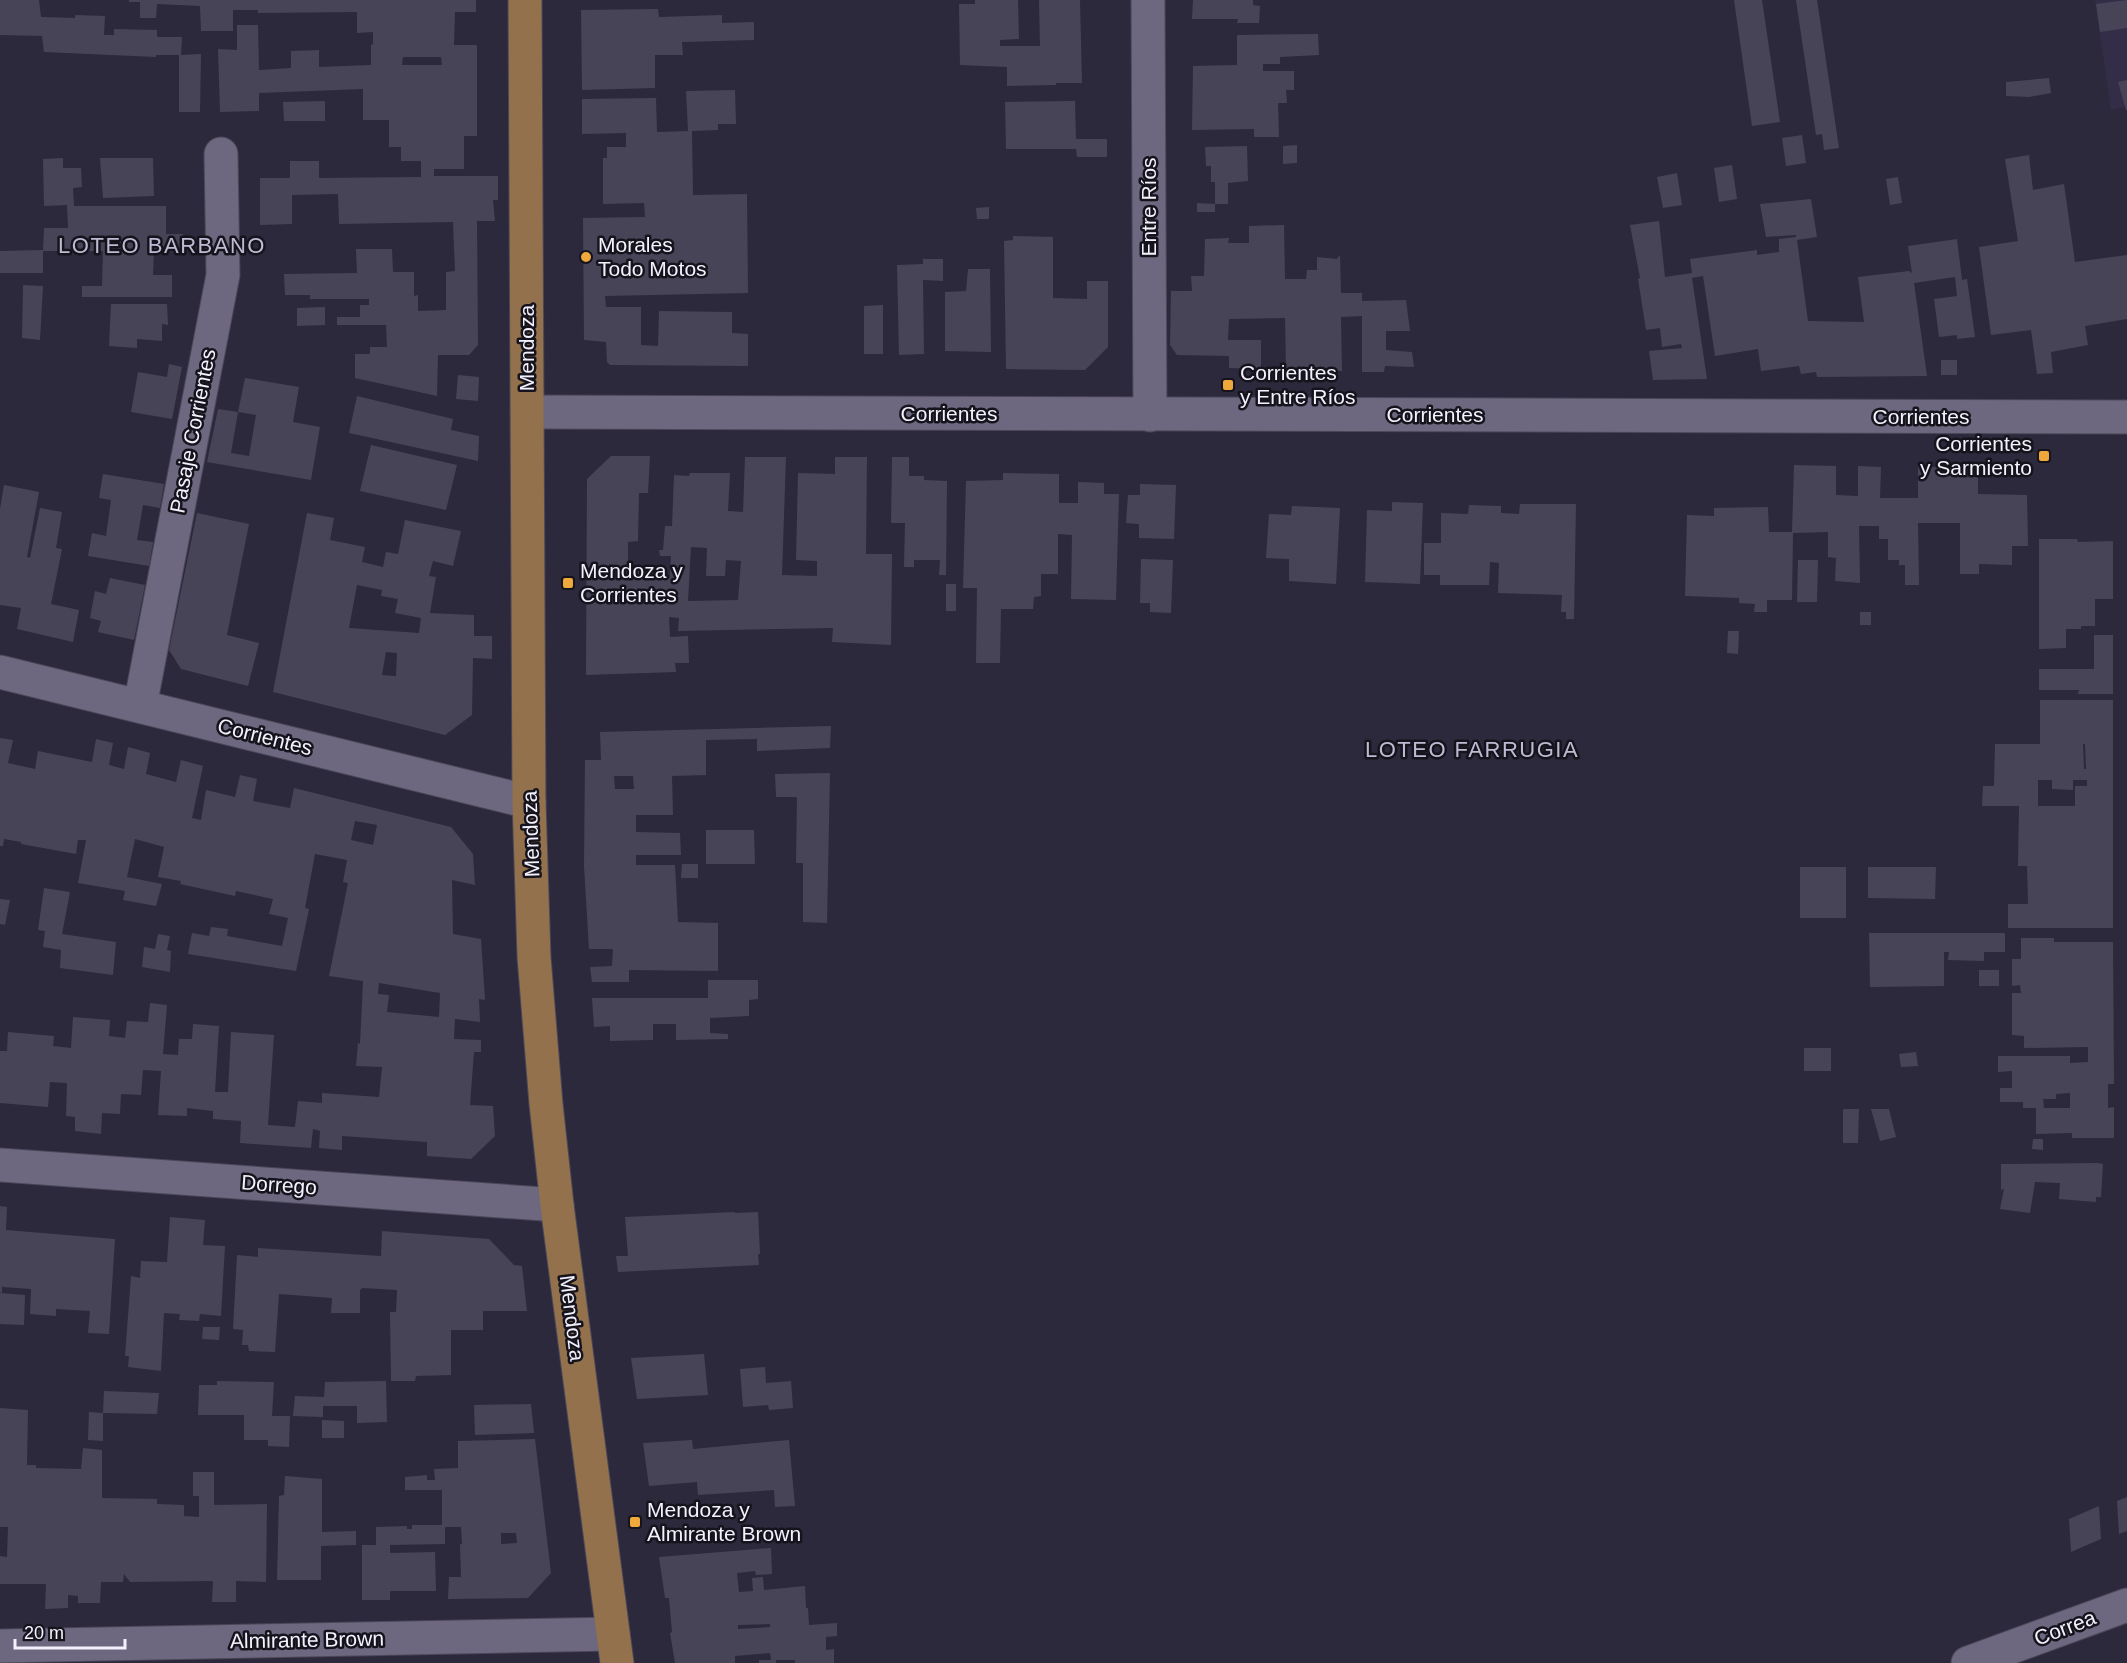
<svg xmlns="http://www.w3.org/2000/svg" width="2127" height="1663" viewBox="0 0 2127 1663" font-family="Arial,sans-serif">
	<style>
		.built { fill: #332d47 }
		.building { fill: #484458; fill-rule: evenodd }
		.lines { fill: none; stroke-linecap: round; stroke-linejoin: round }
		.minor-casing { stroke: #4b4758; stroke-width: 35 }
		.major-casing { stroke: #4b4758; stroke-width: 35 }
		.minor { stroke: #6d687f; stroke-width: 33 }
		.major { stroke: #92714c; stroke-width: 33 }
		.poi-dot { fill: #eea83c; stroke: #15131c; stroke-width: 2 }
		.labels { text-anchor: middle; stroke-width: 5; stroke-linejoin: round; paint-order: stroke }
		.street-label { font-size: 21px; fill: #f4f1fe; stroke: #15131c }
		.poi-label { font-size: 21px; fill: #f4f1fe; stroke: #15131c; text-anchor: start }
		.neighbourhood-label { font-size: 22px; letter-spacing: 1.5px; fill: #bfbad3; stroke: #15131c }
	</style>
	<rect width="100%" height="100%" fill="#2d293c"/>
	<path class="built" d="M2095,0H2127V106L2111,110Z"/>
	<path class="building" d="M0,0H39L41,17L75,18V15L105,16L104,35H114V29L157,30V37H182L181,55L201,54L200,112H179V55H156V57L44,52L42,36L0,35Z
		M129,0H476V12H455L454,45H477V136H464V169H434V176H498V200H493L495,221H477L478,345L469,355H438L437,396L355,378V354H370V347H387L386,325H337V317H360V305H369V299H310V295H285L284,274L357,273L356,249H392L393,272H414V296L418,295V311L446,310V272L455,271L453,222L339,224L338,194L292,195V224L260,225V178H290V161H319V178L421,177V161H401V147H389V120H363V89L259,93V111L220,112L218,49L237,50V25H258L259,70L291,68V51L319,50V67L371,65V45L373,44V32L357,33V12L258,13V10H233V31H201L200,6L157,4L156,18H140V2H129ZM403,57H441L442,65H402Z
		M975,0H1018L1019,39L1000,40V46H1040L1039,0H1080L1082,83H1056V85L1007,86V67L960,65L959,4H975Z
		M1193,0H1253V5L1260,6L1259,23H1237L1238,19H1192Z
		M1734,0H1762L1780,122L1752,126Z
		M1796,0H1817L1839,148L1824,150L1822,134L1816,135Z
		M2127,0V28L2100,32L2096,4Z
		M658,9L659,17L722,15V23L754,22V40L682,42L683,55H655V88L582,90L581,10Z
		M1318,34L1319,55L1280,57V64H1263V71H1294V90H1286L1287,103H1278L1279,137H1254V129L1192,130L1193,66L1237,65V35Z
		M2049,78L2051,93L2029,97L2006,96V82Z
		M2127,80V110H2126L2118,82Z
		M735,90L736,124H718V130L692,131L693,195L747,194L748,293L605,296L606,307H641V345L658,346L659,311L732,312V333L748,334V366L610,365L607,362L606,342L584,340L583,218L645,217L644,203L603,204V158H607V147H626V133L582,134V99L656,98L657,132L688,131L686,91Z
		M325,101V121H284L283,102Z
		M1075,101L1076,139H1107V157H1077L1076,149H1006L1005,102Z
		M1802,135L1806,163L1786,166L1782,138Z
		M1297,145V163L1283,164V146Z
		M1247,146L1248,181L1228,183V204H1215V182H1211V166H1206L1205,147Z
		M2029,155L2033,190L2064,184L2075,262L2127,255V319L2085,326L2088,345L2051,352L2053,373L2037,374L2031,330L1991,335L1979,247L2018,241L2005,159Z
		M63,158V168H81L82,187L73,188L74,206H166V234H183V252L154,251L153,275H172V297H82V286H102L103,251H43L44,228H68L67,205L44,206L43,159Z
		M100,158H153L154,196L103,198Z
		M1732,165L1737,199L1719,202L1714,168Z
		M1677,173L1682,205L1663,208L1657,177Z
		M1898,177L1902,203L1890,205L1886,179Z
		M1811,199L1817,237L1797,240L1808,321L1864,322L1858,277L1909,271L1912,273L1908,246L1957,239L1962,280L1967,279L1975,337L1957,339V335L1939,337L1934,299L1957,296L1955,277L1914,283L1927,376L1817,377L1816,372L1801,374L1799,366L1761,371L1758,349L1715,356L1703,276L1692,278L1707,379L1653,380L1649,351L1682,348L1681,344L1662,347L1660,328L1646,330L1638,279L1640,278L1630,225L1659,221L1665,277L1692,273L1690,259L1757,250V255L1779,252V239L1796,237V235L1766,237L1760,204Z
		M1197,203L1215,204V212H1197Z
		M989,207V219H977L976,208Z
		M1284,225L1285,279H1306L1307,270H1317V257L1337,259L1340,255L1341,293H1362V301L1406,300L1410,331H1386V350L1412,352L1414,367L1385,366L1384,372H1362V316L1341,317L1342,371L1286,370L1285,318L1229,319L1228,340H1261V369L1229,368V356L1177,355L1170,345L1171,291H1192L1191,276H1204L1205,239L1229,238L1228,243H1249V226Z
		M1013,236L1053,237V298L1087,299V281H1108V347L1085,370L1006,369L1004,241L1013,240Z
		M43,250V273H0V251Z
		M923,259H943V281L923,280L924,354L899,355L897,265L923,264Z
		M968,269H990L991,352L945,351V292L966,291Z
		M23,285L43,286L40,340L22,338Z
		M111,304H167L168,325L162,324V341L137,339V348L109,346Z
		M883,305V354H864V306Z
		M325,307V325L297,326V308Z
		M1941,360H1957V375H1941Z
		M169,364L182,367L172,419L131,412L138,372L167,377Z
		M458,375L479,377L478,401L456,399Z
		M245,378L299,387L293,422L320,427L311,480L207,462L218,409L238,412ZM238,412L256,415L249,456L231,453Z
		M357,396L453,419L451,430L479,436L478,461L349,433Z
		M371,445L457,465L446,510L360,491Z
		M611,456H650L648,493H639L638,541L628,542V570L656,571L655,577L670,578L671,556H660L659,550H663L665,526H672L674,475L689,476L690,473H730L728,511L743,512L745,457H786L782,575L817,576V561L796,560L798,473L835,474V457H867L866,554H892L891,645L832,642L833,628L678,631L679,618L669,617L670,637L688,636L689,663H675L676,672L586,675L587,479ZM691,547L707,548L706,576H725L726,560L741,561L738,600L688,601Z
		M892,457H909V476H924V480L947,481L946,575H939L940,560H914V567H904L905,523H891Z
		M1794,465L1836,466V495L1858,496V466L1881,467L1880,498H1918V467L1978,468V494L2027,495L2028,546H2012V565L1979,564V574H1960V523H1918L1919,585H1905V565H1899V560H1888V539H1879V526H1859L1860,583L1835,581L1836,558L1828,557V532L1793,533L1792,600H1767V612H1754L1755,604L1739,603V598L1685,596L1687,515L1714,516V508L1768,507L1769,532H1792Z
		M1003,473L1059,474V503H1078V482L1104,483V494H1119L1116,600L1071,599L1072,535L1058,534V574H1041V596L1034,597L1033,609H1001L1000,663H976L977,588H963L966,481L1003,480Z
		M103,474L164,484L160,508L143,505L137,540L153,542L149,566L88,556L92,533L106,536L111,500L99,498Z
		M1140,484L1176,485L1174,539L1139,538V524L1126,523L1128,495H1140Z
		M4,485L39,492L27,557L30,558L40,508L62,512L56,548L62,549L51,604L79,610L73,642L17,629L21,608L0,605V509Z
		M1392,502L1423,503L1420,584L1365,582L1367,510L1392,511Z
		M1520,504H1576L1574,619H1566V612H1561L1562,595L1498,593L1499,563L1490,562L1489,585H1440V575H1424V543H1441V513L1468,514L1469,505L1501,506V513L1519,514Z
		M1292,506L1340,508L1336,584L1289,581V559L1266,558L1269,514L1291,515Z
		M197,513L249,524L227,635L259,643L248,686L181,669L169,650Z
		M307,513L334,518L330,540L365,547L362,562L383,567L386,552L398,554L405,520L461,531L453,566L433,561L429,576L436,577L430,613L474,615V636H492V659L473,658L472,715L445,735L273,692ZM357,585L382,590L381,596L398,599L395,613L421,618L419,633L349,628ZM386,652L397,653L396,676L382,675Z
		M2039,539H2077L2078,542L2113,541V599H2095V626H2081V629H2066V648L2039,649Z
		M1141,559L1173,560L1171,613L1150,612V603H1140Z
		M1798,560H1818L1817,602H1797Z
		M110,578L145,585L134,640L98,632L101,621L90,618L95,591L106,594Z
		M946,584H956V611H946Z
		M1860,612H1871V625H1860Z
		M1728,631H1739L1738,654L1727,653Z
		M2094,635H2113V694H2078L2079,690H2039V669H2094Z
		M2040,700H2113V928H2008V904H2028L2027,866H2018L2019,806H1982L1983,786H1994L1995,744H2040ZM2083,744H2085L2086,769H2084ZM2038,780H2052V789L2073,790V780H2087V786H2075V806H2038Z
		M831,726L830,748L757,751V739L706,740V775L672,776L673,815H636V832L680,833L681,855H636V865H675L678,922L718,923V971L629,970V982H592L590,967L612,966L613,949H589L584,866L585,760H601L600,732ZM614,776H633L634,789H615Z
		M0,738L13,740L8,763L35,769L38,751L92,762L96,739L113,743L109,765L124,769L128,747L150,753L146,774L176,782L181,760L203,766L192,818L201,820L206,790L235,797L240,775L257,779L253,801L290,808L294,788L451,827L473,854L475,885L452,880L453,934L481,939L485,1000L479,999L480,1022L455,1019L454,1039L481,1040V1052H474L470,1105L493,1106L495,1136L471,1159L427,1156V1142L342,1136V1150L319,1148L320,1131L313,1129L311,1148L240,1143L241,1121L213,1119V1111L187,1108V1116L158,1115L161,1071L143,1070L141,1095L121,1094L120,1114L102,1113L101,1134L75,1131V1117L66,1116L67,1083L50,1082L48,1107L0,1103V1051H7L8,1032L54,1036L53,1046L71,1048L73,1017L110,1020L109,1036L125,1038L127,1021L148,1022L150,1003L167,1005L163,1054L178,1055L179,1039H192L193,1024L219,1026L215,1092H228L231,1032L274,1035L268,1125L295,1127L298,1101L322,1103V1093L379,1097L382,1067L356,1066L358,1043L360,1044L363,981L329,976L348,883L343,882L347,860L315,854L305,908L309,909L296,971L188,954L192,933L209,936L211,927L228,929L227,936L282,946L288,918L269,914L273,899L236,891L235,896L180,884L181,881L158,877L164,847L135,839L127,877L162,884L156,906L123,900L125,891L78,883L86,840H78L76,854L21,844V842L4,839L3,846H0ZM355,821L377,825L373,845L351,840ZM379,983L440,993L439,1017L387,1012L389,995L378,994Z
		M830,773L827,923L803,922V863H796L797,797H776L775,774Z
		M706,830H754L755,864H706Z
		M682,864H698V878H681Z
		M1800,867H1846V918H1800Z
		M1868,867H1936L1935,899L1868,898Z
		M44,888L70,892L62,934L116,942L113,975L60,968L61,950L43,947L45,931L38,930Z
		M0,899L10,900L5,925L0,924Z
		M1869,933H2005V952H1984V961L1948,960L1949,952H1944V986L1870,987Z
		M158,934L170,936L167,950L171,951L170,972L142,967L144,947L155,949Z
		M2021,938H2054V942H2113L2114,1084H2108V1108L2114,1107V1138H2072V1133L2036,1134V1108H2023V1102H2000V1088H2012V1071L1998,1072V1056H2070V1063L2088,1062V1047L2024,1048V1036L2012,1035V993H2021L2020,985L2012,986V959H2021ZM2070,1093V1108H2044L2043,1099H2056V1094Z
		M1979,970H1999V986H1979Z
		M708,980H758V999L749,1000V1016L710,1018V1033L728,1034V1039L676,1040V1024H653V1040L610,1041V1026L594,1027L592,998H708Z
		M1804,1048H1831V1071H1804Z
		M1916,1052L1918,1066L1901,1067L1899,1054Z
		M1843,1109H1859L1858,1143H1843Z
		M1871,1109H1889L1896,1137L1880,1141Z
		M2033,1139H2043V1150L2032,1149Z
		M2098,1163L2103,1164L2101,1197H2096V1202L2059,1199L2060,1183L2035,1182L2030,1213L2000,1209L2004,1189L2001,1190V1164Z
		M0,1206L7,1207L6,1230L115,1239L109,1334L88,1333L90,1311L56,1309V1316L30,1314L31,1289L2,1287V1293L0,1292Z
		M735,1212L734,1213L758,1212L760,1254H758L759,1265L618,1272L616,1256H628L625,1217Z
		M170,1217L205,1220L203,1245L225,1246L221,1316L200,1314L199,1321L179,1320L180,1314L164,1313L161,1371L128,1367L129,1356H125L131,1276L140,1278L141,1261L167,1262Z
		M382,1231L489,1239L514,1265L522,1266L527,1311H483V1330H451V1375L416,1376L415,1381H391L390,1312H396L397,1290L362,1288L360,1290V1313H331L332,1298L279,1294L275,1352L249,1351L248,1345H242L243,1330L233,1329L237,1255L258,1257V1248L381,1256Z
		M0,1293L25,1295L24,1325L0,1324Z
		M203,1327H220L219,1340L202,1339Z
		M704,1354L708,1395L637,1399L631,1358Z
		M765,1367L766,1383L791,1381L793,1408L769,1410L768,1405L743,1407L740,1369Z
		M217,1381L274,1382L272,1416H290L289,1447L268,1446V1440H244V1415H198L199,1385H217Z
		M386,1381L387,1422L357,1423V1406H323V1417L293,1416L295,1396L324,1397L325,1382Z
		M104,1391L159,1393L157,1414L103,1413V1441L88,1440L89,1412L103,1413Z
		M531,1404L534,1433L475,1435L474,1405Z
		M0,1408L28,1410L27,1465H36V1468L81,1469L83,1448L102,1450V1498L157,1499V1504L184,1505V1516L199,1517V1496H193V1472H214V1505L267,1504L266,1582L236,1581V1602H212L213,1581L130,1582L124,1574L123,1582H101L100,1603H78V1596L68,1595V1608L45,1609L46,1584H0V1556L7,1557L8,1527H0Z
		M322,1420L344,1421V1438H322Z
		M535,1439L551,1573L528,1598L448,1599L449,1577H461L460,1544H462L461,1527H445V1544L390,1545V1553L435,1552L436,1591H390V1600H362V1545H376V1527L407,1526V1529H412V1525H442V1490H405V1477L427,1475V1480H435L434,1469L458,1468V1441ZM501,1533H516L517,1543L501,1544Z
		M692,1440L693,1449L789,1440L795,1506L775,1507L774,1490L698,1495L697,1482L649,1486L643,1443Z
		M285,1476L322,1479V1532L356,1531V1545L321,1546V1580H277L279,1496L284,1495Z
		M2127,1497V1531L2119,1534L2117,1501Z
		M2099,1506L2101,1539L2071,1552L2069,1519Z
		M771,1548L772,1574L756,1575L755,1571L737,1573L739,1592L753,1591L752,1578L763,1577L764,1590L805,1586L806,1608H808L809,1625L837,1623V1636L826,1637V1650L834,1649V1663H795V1660H776V1663H759V1660H771L770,1653L735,1656V1663H675L670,1633L672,1632L669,1598H665L659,1557ZM770,1624V1627L738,1629V1625Z"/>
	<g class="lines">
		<g class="minor-casing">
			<path id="minor" d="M1148,0L1150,415
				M528,412L2127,417
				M0,672L529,802
				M140,706L223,275L221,154
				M0,1165L557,1205
				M0,1646L613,1634
				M1968,1663L2127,1605"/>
		</g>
		<g class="major-casing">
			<path id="major" d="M525,0L529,802L534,957L546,1104L557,1205L617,1663"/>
		</g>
		<use href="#minor" class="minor"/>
		<use href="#major" class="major"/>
	</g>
	<g class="poi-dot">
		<circle cx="586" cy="257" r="6"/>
		<rect x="1222" y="379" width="12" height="12" rx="3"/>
		<rect x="2038" y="450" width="12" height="12" rx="3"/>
		<rect x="562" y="577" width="12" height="12" rx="3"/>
		<rect x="629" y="1516" width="12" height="12" rx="3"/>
	</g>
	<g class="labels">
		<g class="street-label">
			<text transform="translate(1149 207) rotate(-90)" y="7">Entre Ríos</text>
			<text transform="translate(527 348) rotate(-90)" y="7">Mendoza</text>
			<text x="949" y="421">Corrientes</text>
			<text x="1435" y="422">Corrientes</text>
			<text x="1921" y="424">Corrientes</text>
			<text transform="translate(193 431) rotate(-79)" y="7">Pasaje Corrientes</text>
			<text transform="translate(265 737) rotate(14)" y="7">Corrientes</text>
			<text transform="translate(531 834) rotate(-92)" y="7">Mendoza</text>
			<text transform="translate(279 1185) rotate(4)" y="7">Dorrego</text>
			<text transform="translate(572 1318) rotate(83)" y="7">Mendoza</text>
			<text transform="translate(2065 1628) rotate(-21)" y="7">Correa</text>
			<text transform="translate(307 1640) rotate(-1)" y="7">Almirante Brown</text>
		</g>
		<g class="poi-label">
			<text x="598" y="252">Morales<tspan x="598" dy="24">Todo Motos</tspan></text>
			<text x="1240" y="380">Corrientes<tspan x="1240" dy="24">y Entre Ríos</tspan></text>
			<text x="2032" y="451" text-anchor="end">Corrientes<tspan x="2032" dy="24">y Sarmiento</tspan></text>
			<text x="580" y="578">Mendoza y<tspan x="580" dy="24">Corrientes</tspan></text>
			<text x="647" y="1517">Mendoza y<tspan x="647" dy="24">Almirante Brown</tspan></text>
		</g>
		<g class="neighbourhood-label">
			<text x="162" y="253">LOTEO BARBANO</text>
			<text x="1472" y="757">LOTEO FARRUGIA</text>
		</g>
	</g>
	<path d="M15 1639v9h110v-9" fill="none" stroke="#f4f1fe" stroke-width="3"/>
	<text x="24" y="1639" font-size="18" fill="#f4f1fe" stroke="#15131c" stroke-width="4.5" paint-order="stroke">20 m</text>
</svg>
